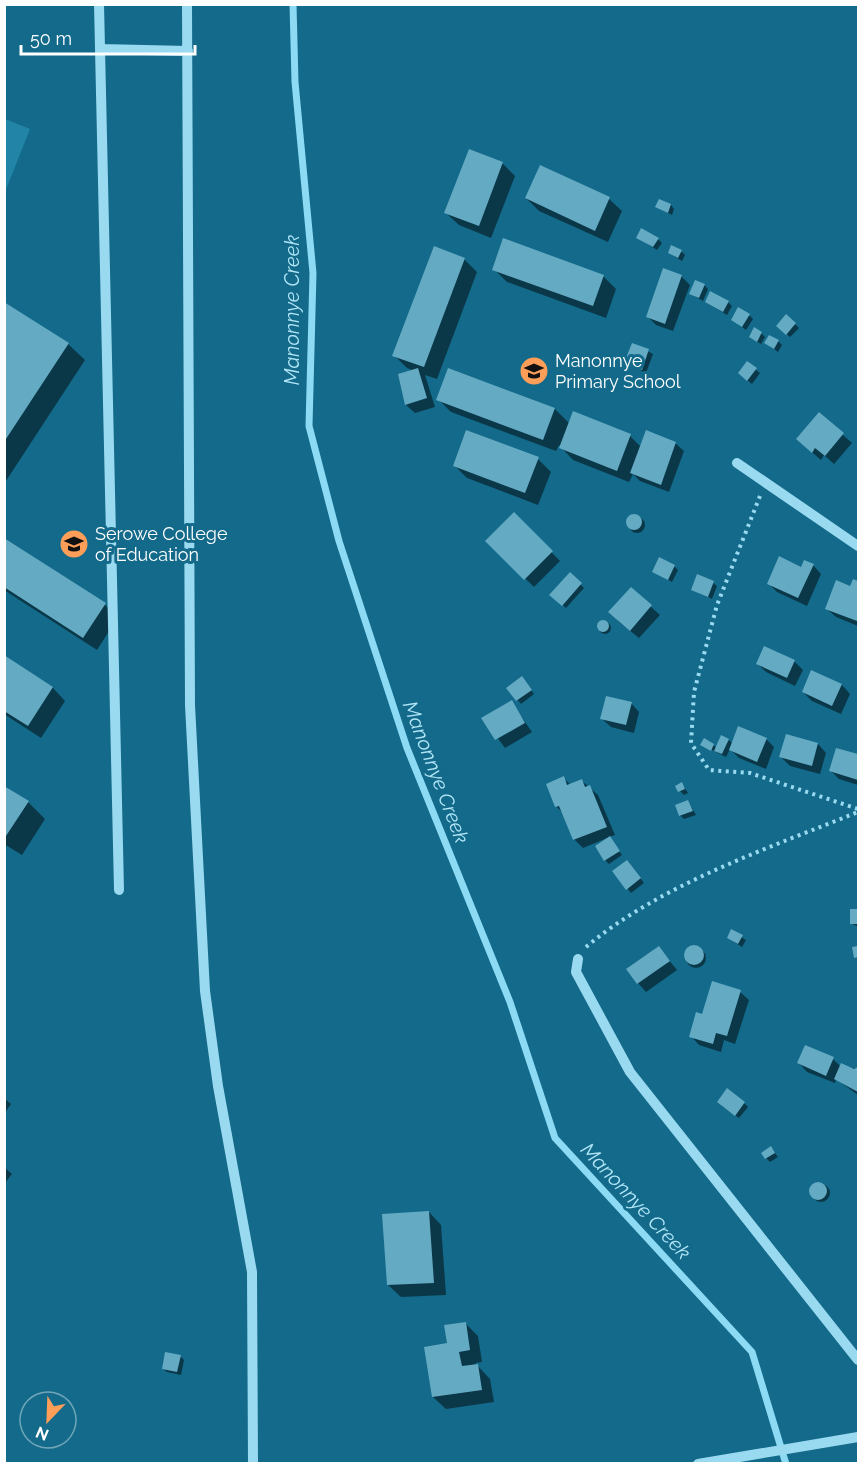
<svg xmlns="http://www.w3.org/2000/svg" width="863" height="1468" viewBox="0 0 863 1468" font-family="Raleway,sans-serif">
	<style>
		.green { fill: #2285a8 }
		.shadow { fill: #0007 }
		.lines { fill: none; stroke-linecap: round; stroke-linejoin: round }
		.stream { stroke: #8cdaf3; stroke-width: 7 }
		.building { fill: #64aac3 }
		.path { stroke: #9adaf0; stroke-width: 4; stroke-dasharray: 3 4.5; stroke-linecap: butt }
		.minor { stroke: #9adaf0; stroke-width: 10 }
		.labels { text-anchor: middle; stroke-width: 6; stroke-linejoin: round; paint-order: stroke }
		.poi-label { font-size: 18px; fill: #fff; stroke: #136a8a; text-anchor: start }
		.water-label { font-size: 20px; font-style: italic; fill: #b3e7f8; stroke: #136a8a }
	</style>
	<rect width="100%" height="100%" fill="#136a8a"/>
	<path class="green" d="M5,119L30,129L5,192Z"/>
	<path class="shadow" d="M502,163L515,176L491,238L459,225L446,213Z
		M526,198L609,199L622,211L608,242L539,211Z
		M671,205L674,209L672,215L657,207Z
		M638,238L658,239L662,243L657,250Z
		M681,251L685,255L682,261L669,253Z
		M464,259L477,272L437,379L425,375L435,407L415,413L406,405L414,371L407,368L394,355Z
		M494,269L603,276L616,289L606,318L507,282Z
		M681,276L690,285L673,331L656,325L648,317Z
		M704,285L708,289L703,301L691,294Z
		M706,302H728L732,306L727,315Z
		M4,303L68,344L85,360L4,484Z
		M749,315L753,319L746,330L733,320Z
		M786,316L799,328L790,337L782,330Z
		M761,333L765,337L761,344L750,337Z
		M778,341L782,345L778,352L766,343Z
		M633,344L653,354L646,373L626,363Z
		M747,363L760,373L752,384L743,377Z
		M438,399L555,409L570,424L630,436L641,447L675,443L684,451L669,492L640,481L633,474L629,482L573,460L559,445L556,451L451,412Z
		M819,414L852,443L834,464L824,455L821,460L807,448Z
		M538,459L551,472L538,505L467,478L454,465Z
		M514,514L560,561L534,587L487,541Z
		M629 525a8 8 0 1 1 16 0a8 8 0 1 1-16 0Z
		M4,540L105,605L118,617L97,650L4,590Z
		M813,565L821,574L807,606L777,592L768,583Z
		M674,566L678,570L672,582L654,571Z
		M570,574L584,588L566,608L551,594Z
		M854,581L858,583V626L836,617L827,609L851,588Z
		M713,583L717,586L712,599L693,589Z
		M631,589L660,615L639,638L618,621Z
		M599 628a6 6 0 1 1 12 0a6 6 0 1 1-12 0Z
		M4,657L53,688L65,701L41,738L4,714Z
		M794,661L803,670L795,686L766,672L758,664Z
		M812,672L842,685L850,694L841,714L812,701L803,692Z
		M525,682L534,694L521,704L508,688Z
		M511,702L532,732L505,748L483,718Z
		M631,703L639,712L634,733L611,727L602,719Z
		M787,736L818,744L826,753L820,774L790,766L781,757Z
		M766,739L774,747L766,769L739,758L730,749L726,757L702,745H713L717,748L729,740L733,744Z
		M837,749L858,756V785L839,779L830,770Z
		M563,778L571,785L582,781L598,795L615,835L609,837L622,855L609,864L605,860L607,838L583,848L574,839L564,814L557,807Z
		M682,784L688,793L684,795L680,791Z
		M4,787L28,802L45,819L22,855L4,844Z
		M688,801L696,815L684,819L680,815Z
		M630,865L644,883L631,893L614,871Z
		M851,910H858V927L851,923Z
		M732,931L746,940L742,947L728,938Z
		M659,948L677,970L646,992L638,983Z
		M686 958a10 10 0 1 1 20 0a10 10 0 1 1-20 0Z
		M740,992L749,1000L735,1044L724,1040L721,1052L699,1045L691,1036L703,1016Z
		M833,1059L841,1067L858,1069V1095L836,1079L835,1083L807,1072L799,1063Z
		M4,1098L11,1104L4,1114Z
		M744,1103L748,1107L739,1118L722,1106Z
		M771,1148L778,1157L770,1162L766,1158Z
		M4,1167L12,1174L4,1184Z
		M812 1193a9 9 0 1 1 18 0a9 9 0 1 1-18 0Z
		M429,1212L441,1225L446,1295L401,1297L388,1285Z
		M465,1323L478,1336L482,1362L475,1363L490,1379L494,1402L446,1409L433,1397L448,1344Z
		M180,1356L184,1360L181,1375L167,1372L163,1369Z"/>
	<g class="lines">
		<path class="stream" d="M293,4L295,82L313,273L309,426L339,541L407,748L510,1002L555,1138L752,1352L786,1464"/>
	</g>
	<path class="building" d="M469,149L503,162L479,226L444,213Z
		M540,165L610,197L595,231L525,198Z
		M659,199L671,204L668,213L655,207Z
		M641,228L659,238L653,247L636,238Z
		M503,238L604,275L593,306L492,270Z
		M671,245L682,250L678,258L668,253Z
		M434,246L465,258L424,367L392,356Z
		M663,268L682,275L665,324L646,317Z
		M695,280L705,284L699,298L689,294Z
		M710,291L729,301L723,312L705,302Z
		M4,302L69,343L4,442Z
		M738,307L750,314L742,327L731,320Z
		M786,314L796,323L786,335L776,326Z
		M754,327L762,332L757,342L749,337Z
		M769,335L779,340L774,349L764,343Z
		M632,343L649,349L642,370L624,363Z
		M747,361L757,368L747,381L738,373Z
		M418,368L427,398L405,405L398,374Z
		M448,368L555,408L543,440L436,400Z
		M573,411L631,434L617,471L559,448Z
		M819,412L844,433L825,456L815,448L812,453L796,439Z
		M466,430L539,457L525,493L453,466Z
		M646,430L676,442L661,485L630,473Z
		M514,512L553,551L524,580L485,541Z
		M626 522a8 8 0 1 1 16 0a8 8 0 1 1-16 0Z
		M4,538L106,603L83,638L4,587Z
		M779,556L801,567L804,560L814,564L798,598L767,584Z
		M659,557L675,565L668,580L652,572Z
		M570,572L582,583L562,606L549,595Z
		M697,574L714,581L708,597L691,590Z
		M853,579L858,581L857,621L825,609L836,580L850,586Z
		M631,587L652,605L630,631L608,612Z
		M597 626a6 6 0 1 1 12 0a6 6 0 1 1-12 0Z
		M764,646L795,660L787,678L756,664Z
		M4,655L53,687L28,726L4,711Z
		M811,670L842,684L832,706L802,692Z
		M522,676L532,690L516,701L506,688Z
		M606,696L632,702L626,725L600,719Z
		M512,700L525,723L495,740L481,718Z
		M738,726L767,738L757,762L729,750Z
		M786,734L818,743L812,766L779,757Z
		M721,735L729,739L722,754L714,751Z
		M704,738L714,744L711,751L700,745Z
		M836,748L858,754V780L829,771Z
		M564,776L567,785L582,779L585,787L590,785L607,827L573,840L559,806L555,807L546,784Z
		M682,782L685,789L678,792L675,786Z
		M4,786L29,801L4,839Z
		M688,800L693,811L679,816L675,805Z
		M610,836L620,851L604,861L595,846Z
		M627,860L641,878L626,890L612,871Z
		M850,909H858V924H850Z
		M731,929L743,935L738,944L727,938Z
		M684 955a10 10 0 1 1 20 0a10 10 0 1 1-20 0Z
		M659,946L670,961L637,984L626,969Z
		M858,946V957L854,958L852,947Z
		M712,981L741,990L727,1036L716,1033L713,1044L689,1037L696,1012L702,1014Z
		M805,1045L834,1057L826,1076L797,1063Z
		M841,1063L854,1069L858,1067V1092L834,1079Z
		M727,1088L745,1102L735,1116L717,1102Z
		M771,1146L775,1153L765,1159L761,1153Z
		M809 1191a9 9 0 1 1 18 0a9 9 0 1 1-18 0Z
		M429,1211L434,1283L387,1285L382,1214Z
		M466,1322L470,1350L459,1352L462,1366L478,1364L482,1390L432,1397L424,1347L447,1343L444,1325Z
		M165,1352L181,1355L177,1372L162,1369Z"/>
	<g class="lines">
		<path class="path" d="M760,496L717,605L694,692L691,743L709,770L750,773L858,809
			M586,947C661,884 769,848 858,812"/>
		<path class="minor" d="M99,4L119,890
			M187,4L190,705L205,991L218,1086L252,1272L253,1464
			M100,49L188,51
			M737,463L858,546
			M578,959L576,972L630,1072L858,1360
			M698,1464L858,1437"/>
	</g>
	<defs>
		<g id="school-disc" transform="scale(1.5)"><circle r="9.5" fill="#ff9e59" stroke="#136a8a"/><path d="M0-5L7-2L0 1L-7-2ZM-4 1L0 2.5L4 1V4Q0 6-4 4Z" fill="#111"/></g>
		<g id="university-disc" transform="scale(1.5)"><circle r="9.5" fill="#ff9e59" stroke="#136a8a"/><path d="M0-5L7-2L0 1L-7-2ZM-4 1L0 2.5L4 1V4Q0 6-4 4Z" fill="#111"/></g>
	</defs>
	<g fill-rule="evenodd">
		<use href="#school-disc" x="534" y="371"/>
		<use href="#university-disc" x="74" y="544"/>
	</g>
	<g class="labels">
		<g class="poi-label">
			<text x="555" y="367">Manonnye<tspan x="555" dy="21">Primary School</tspan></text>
			<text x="95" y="540">Serowe College<tspan x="95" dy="21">of Education</tspan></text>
		</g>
		<g class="water-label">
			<text transform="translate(292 310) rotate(-90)" y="7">Manonnye Creek</text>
			<text transform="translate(436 772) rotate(69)" y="7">Manonnye Creek</text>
			<text transform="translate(636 1201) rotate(47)" y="7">Manonnye Creek</text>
		</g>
	</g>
	<rect width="863" height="1468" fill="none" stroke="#ffffff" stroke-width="12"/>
	<g transform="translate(48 1420) rotate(203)"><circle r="28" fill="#136a8a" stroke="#71a6b9" stroke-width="1.5"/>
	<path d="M0-4.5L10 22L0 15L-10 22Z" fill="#ff9e59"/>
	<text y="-9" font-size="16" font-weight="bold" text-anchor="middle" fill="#ffffff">N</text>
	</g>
	<path d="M21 45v9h174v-9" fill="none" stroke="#ffffff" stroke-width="3"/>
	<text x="30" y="45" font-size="18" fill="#ffffff" stroke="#136a8a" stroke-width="4.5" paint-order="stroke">50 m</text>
</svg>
